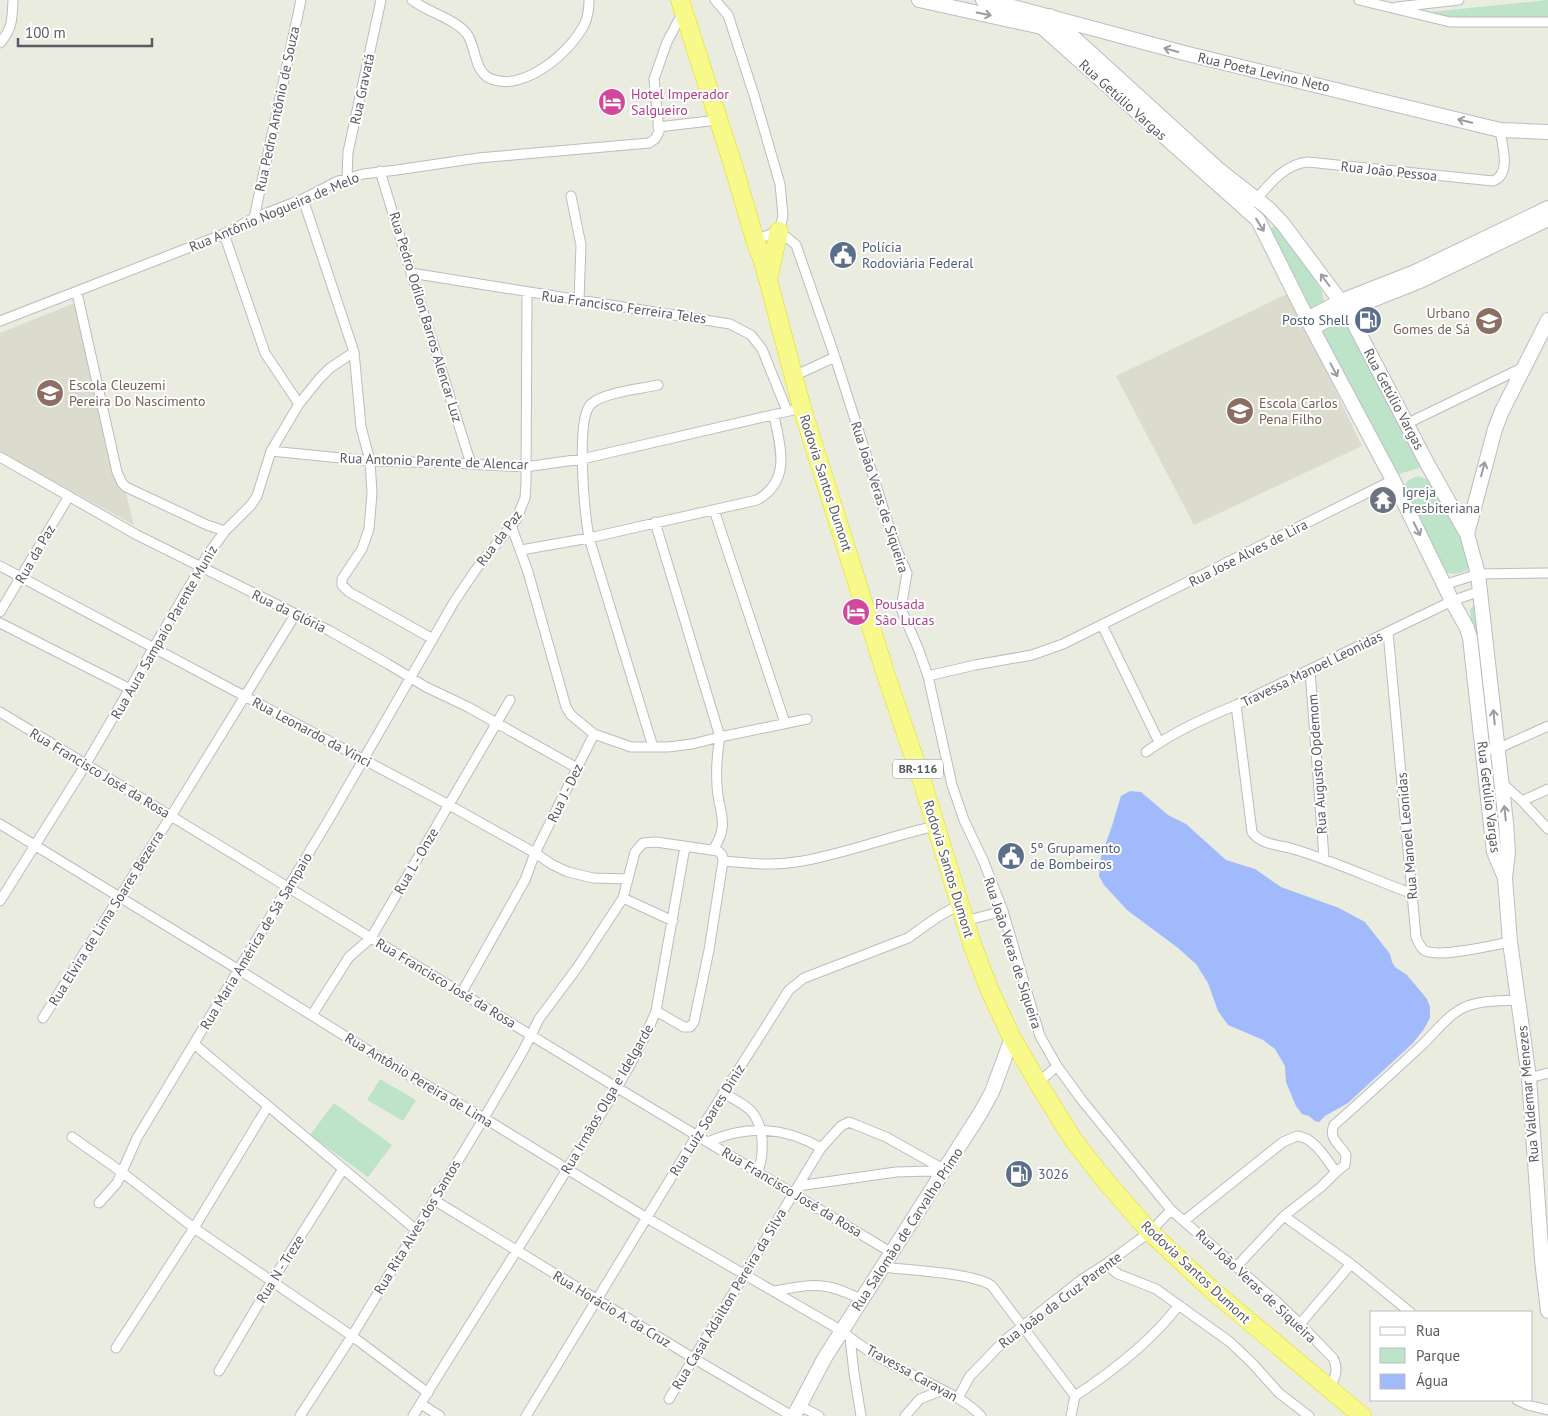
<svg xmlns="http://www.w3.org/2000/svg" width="1548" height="1416" viewBox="0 0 1548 1416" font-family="'PT Sans',sans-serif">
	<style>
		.education { fill: #dbdcce }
		.green { fill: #bde3c8 }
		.water { fill: #a0bafc }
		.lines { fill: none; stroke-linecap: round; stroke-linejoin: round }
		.street-casing { stroke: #bbbcc2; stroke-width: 11 }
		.secondary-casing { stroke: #bbbcc4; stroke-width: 16 }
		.highway-casing { stroke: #e5dd07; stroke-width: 19 }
		.street { stroke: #fff; stroke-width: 9 }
		.secondary { stroke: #fff; stroke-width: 14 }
		.highway { stroke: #f7f98a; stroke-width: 18 }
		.oneway { stroke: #9b9ca0 }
		.labels { text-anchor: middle; stroke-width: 4; stroke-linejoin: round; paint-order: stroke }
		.shield { fill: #fff; stroke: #8b8c90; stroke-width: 1 }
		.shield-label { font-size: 12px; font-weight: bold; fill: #595a61 }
		.street-label { font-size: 14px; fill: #595a61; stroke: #fff }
		.hotel-label { font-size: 14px; fill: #b23c85; stroke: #fff; text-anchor: start }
		.service-label { font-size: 14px; fill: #4e5e75; stroke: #fff; text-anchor: start }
		.education-label { font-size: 14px; fill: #785e54; stroke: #fff; text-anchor: start }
		.worship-label { font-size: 14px; fill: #5b616d; stroke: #fff; text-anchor: start }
	</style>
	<rect width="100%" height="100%" fill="#ebece0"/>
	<path class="education" d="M1289,293L1362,446L1194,525L1116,376Z
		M77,302L134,525L0,452V333Z"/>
	<path class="green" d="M1548,0V17L1450,18L1430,12Z
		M1272,227H1278L1283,232L1322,291L1324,300L1322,307L1315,310L1308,308L1269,233Z
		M1348,317L1423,467L1395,475L1322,330Z
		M1418,476L1429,480C1440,500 1472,547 1469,569C1458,575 1451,575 1441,570L1403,491C1405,481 1409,479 1418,476Z
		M1474,605L1476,607L1493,738L1489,741L1485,740L1484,735L1470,610Z
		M380,1079L416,1100L403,1121L367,1100Z
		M334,1103L392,1145L368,1177L310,1135Z"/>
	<path class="water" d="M1130,791L1141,792L1168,815L1186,824L1226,860L1255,869L1281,887L1339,908L1365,922L1390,954L1392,962L1395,967L1407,975L1427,999L1430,1007V1018L1424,1029L1413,1043L1348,1103L1325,1116L1319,1122L1315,1121L1309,1116L1302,1114L1296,1106L1286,1082L1285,1066L1275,1049L1263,1040L1228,1025L1218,1011L1208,983L1196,964L1178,948L1127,910L1104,885L1099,876L1101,857L1112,826L1121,796Z"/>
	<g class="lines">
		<g class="street-casing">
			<path id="street" d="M412,0C427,12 456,19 467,34C476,47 474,70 489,78C523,94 572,51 585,23C588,16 589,8 589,0
				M715,0L728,15L754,95L780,184L783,216L779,231L755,240
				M1359,0L1450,22H1548
				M1397,7L1459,0
				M0,43C13,28 12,19 13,0
				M658,127L718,120
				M380,171L411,273L471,464
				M347,178L348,152L381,0
				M571,196L581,245L579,300
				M303,199L354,352L361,427L370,461L372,493L369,529L362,549L342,579V585L349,592L433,639
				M1254,202C1269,185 1284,164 1308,162L1493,181C1512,174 1502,145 1500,130
				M254,218L301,0
				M779,231L796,245L835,357L896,548L907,573L901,609L918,648L928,676L952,785L964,820L983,860L1003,911L1040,1036L1057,1066L1081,1099L1171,1210L1277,1302L1300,1324L1333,1358C1339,1370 1335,1377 1330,1388
				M224,234L265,353L299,404
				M411,273L730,324L751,335L762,349L787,411
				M77,293L117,472L122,483L126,487L207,525L225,531
				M0,321L224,234L254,218L303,199L338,181L363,174L397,170L478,158L649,143L655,139L659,132L654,79L667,42L683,12
				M794,376L835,357
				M1408,423L1524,367
				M271,451L370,461L451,463L525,467L582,459L802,408
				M0,457L137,535L330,631L388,664L426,687L468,707L577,768
				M714,510L785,723
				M655,522L720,737C717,753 716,769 717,785C718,813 731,822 713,850
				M511,525L528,572L566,707L571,715L594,734L631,747H668L692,744L720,737L807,719
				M521,550L589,538L757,500C792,480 780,447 774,415
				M0,566L449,805L535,853L553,865L568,872L593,878L628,879
				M1444,585L1478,574L1548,573
				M0,612L69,496
				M0,623L130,689
				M1102,625L1159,742
				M1388,632L1416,937C1418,942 1420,947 1424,950C1437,959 1493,945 1510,942
				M1310,670L1324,858
				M928,676L975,665L1032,655L1063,644L1393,480
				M1236,705L1252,832C1260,844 1277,845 1290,848C1332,860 1372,879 1413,894
				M0,712L616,1087L892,1253
				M653,747L589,538C585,515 575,419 591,404C604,392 641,389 658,385
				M1483,750L1497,749L1548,726
				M1146,752C1173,732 1205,718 1236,705L1452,601L1480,591
				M1502,783L1522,801L1548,829
				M1522,801L1548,789
				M0,824L239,970L393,1066L484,1118L647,1218L842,1331C867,1353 899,1368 929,1383C947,1392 967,1401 981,1416
				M723,861C747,863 771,866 796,862C843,855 889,836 936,826
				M623,898L673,921
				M0,901L86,764L207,556L225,531L251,505L257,496L271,451L299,404L319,379L330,368L354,352
				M965,921L1003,911
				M462,992L525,880L535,853L594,734
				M312,1015L349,957L371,938L510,700
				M43,1018L171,816L295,615
				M194,1044L415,1229
				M1529,1078L1548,1073
				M1038,1083L1057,1066
				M723,1093C732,1098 745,1104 752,1112C765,1128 764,1154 758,1172
				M72,1137L123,1173L194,1228L352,1336L428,1393
				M708,1142C747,1125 783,1126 821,1148L841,1126L849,1122L886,1137L945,1170
				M1336,1172L1345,1165L1346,1155C1340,1144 1328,1139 1334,1125C1364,1099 1393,1072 1422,1045C1436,1032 1447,1015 1465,1007C1482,1000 1501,1001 1518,1000
				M798,1186L896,1172L930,1171L943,1174
				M434,1200L693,1358L792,1416
				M99,1203L117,1183L137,1138L328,821L454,602L477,568L516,520L525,498L526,483L527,292
				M1284,1216L1351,1264L1410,1312
				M1184,1221L1283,1142L1297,1136C1314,1137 1326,1159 1336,1172L1321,1187L1284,1216L1237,1266
				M1106,1264L1118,1274L1156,1289L1230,1342L1253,1364L1279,1393L1309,1416
				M882,1267C906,1270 976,1273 992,1286L1075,1396L1071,1416
				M774,1291C792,1288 811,1283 829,1287C840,1289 851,1295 862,1299
				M1300,1324L1351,1264
				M850,1338L854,1373L861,1416
				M116,1348L194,1228L268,1106
				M219,1371L272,1281L343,1169
				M1075,1396C1113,1371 1151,1342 1179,1305
				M958,1398L970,1376L1005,1340L1081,1280L1106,1264L1150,1232L1171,1210
				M669,1399L821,1148
				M1517,1400L1528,1405L1548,1410
				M421,1404L440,1416
				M800,1406L819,1416
				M300,1416L352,1336L484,1118L523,1051L539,1019L577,968L623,898L635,852L643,843L656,842L718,851L722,855L723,861L709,950L694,1022L690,1027H684L656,1011
				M413,1416C468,1326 526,1238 580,1148C607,1103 637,1059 656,1011L685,847
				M526,1416L697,1135L789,990L804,978L908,938L936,918L960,904
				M905,1416L920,1399L943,1390"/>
		</g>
		<g class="secondary-casing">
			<path id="secondary" d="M919,0L1042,27L1258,220L1312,328L1393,480L1452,601L1467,628L1470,638L1494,852L1505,878
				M983,0L1013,7L1184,53L1500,130L1548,132
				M1050,16L1218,169L1269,209L1283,224L1347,310L1428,465L1467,534L1478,574L1506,823L1508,852L1505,878L1510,942L1529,1078L1542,1260L1548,1311
				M1307,319L1341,301L1415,272L1548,208
				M1312,328L1347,310L1420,281L1548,219
				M1467,534L1495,429L1502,411L1548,320
				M794,1416L824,1359L981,1112L992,1092L1012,1038"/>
		</g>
		<g class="highway-casing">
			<path id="highway" d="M680,0L734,168L755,240L763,261L802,408L887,678L922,781L972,944L990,991L1012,1038L1038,1083L1072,1138L1103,1178L1150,1232L1212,1290L1362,1416
				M768,279L779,231"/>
		</g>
		<use href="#street" class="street"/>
		<use href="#secondary" class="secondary"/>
		<use href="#highway" class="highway"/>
	</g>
	<defs><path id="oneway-shaft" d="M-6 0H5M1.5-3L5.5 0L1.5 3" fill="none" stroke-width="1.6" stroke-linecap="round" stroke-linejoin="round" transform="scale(1.25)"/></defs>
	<g class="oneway">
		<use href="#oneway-shaft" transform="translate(984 14) rotate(12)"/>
		<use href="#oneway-shaft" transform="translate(1171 50) rotate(-165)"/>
		<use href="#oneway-shaft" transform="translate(1465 121) rotate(-166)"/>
		<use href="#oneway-shaft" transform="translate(1260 225) rotate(58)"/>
		<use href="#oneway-shaft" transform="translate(1325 280) rotate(-127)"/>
		<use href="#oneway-shaft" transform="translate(1334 370) rotate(62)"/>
		<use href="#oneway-shaft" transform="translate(1483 469) rotate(-75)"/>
		<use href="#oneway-shaft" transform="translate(1417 529) rotate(64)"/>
		<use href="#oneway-shaft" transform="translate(1494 717) rotate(-96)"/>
		<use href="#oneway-shaft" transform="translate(1505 813) rotate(-96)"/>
	</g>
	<defs>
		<g id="hotel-disc" transform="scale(1.4375)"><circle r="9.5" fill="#d1479c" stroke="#fff"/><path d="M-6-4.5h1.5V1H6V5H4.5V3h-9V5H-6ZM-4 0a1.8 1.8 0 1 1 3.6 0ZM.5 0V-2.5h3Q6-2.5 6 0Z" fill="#fff"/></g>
		<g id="civic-disc" transform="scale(1.4375)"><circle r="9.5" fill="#5c6f8a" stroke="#fff"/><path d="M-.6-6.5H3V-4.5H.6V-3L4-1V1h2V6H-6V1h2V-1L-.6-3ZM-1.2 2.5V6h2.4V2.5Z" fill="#fff"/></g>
		<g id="fuel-disc" transform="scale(1.4375)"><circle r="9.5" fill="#5c6f8a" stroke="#fff"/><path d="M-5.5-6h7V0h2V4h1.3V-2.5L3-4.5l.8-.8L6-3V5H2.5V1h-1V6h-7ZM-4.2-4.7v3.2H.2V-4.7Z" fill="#fff"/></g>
		<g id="school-disc" transform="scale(1.4375)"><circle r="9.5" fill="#8d6e63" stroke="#fff"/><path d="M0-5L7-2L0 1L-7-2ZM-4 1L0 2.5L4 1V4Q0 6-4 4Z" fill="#fff"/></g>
		<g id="temple-disc" transform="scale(1.4375)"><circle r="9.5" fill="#6b7280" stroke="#fff"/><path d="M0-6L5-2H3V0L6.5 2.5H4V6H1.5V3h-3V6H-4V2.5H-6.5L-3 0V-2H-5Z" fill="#fff"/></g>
	</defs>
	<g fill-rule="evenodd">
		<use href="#hotel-disc" x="612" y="102"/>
		<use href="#civic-disc" x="843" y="255"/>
		<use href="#fuel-disc" x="1368" y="320"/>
		<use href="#school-disc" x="1489" y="321"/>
		<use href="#school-disc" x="50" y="393"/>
		<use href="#school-disc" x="1240" y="411"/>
		<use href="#temple-disc" x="1383" y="500"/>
		<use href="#hotel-disc" x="856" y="612"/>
		<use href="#civic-disc" x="1011" y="856"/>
		<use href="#fuel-disc" x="1019" y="1174"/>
	</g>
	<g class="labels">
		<rect class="shield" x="893" y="759.5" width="50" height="19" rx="4"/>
		<g class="shield-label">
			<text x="918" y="773">BR-116</text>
		</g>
		<g class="street-label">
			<text transform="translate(1264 72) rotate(13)" y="5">Rua Poeta Levino Neto</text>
			<text transform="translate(362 89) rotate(-78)" y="5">Rua Gravatá</text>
			<text transform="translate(1123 100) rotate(42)" y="5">Rua Getúlio Vargas</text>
			<text transform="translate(277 109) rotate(-78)" y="5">Rua Pedro Antônio de Souza</text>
			<text transform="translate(1389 171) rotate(6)" y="5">Rua João Pessoa</text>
			<text transform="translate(274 212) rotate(-23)" y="5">Rua Antônio Nogueira de Melo</text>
			<text transform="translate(624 307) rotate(8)" y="5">Rua Francisco Ferreira Teles</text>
			<text transform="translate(426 317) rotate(73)" y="5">Rua Pedro Odilon Barros Alencar Luz</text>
			<text transform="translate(1394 399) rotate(62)" y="5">Rua Getúlio Vargas</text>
			<text transform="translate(434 461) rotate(2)" y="5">Rua Antonio Parente de Alencar</text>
			<text transform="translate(826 483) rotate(72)" y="5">Rodovia Santos Dumont</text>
			<text transform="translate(880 497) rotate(72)" y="5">Rua João Veras de Siqueira</text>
			<text transform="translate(499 538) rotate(-53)" y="5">Rua da Paz</text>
			<text transform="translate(1248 553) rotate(-27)" y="5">Rua Jose Alves de Lira</text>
			<text transform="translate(35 554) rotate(-60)" y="5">Rua da Paz</text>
			<text transform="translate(289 611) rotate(26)" y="5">Rua da Glória</text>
			<text transform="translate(164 632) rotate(-60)" y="5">Rua Aura Sampaio Parente Muniz</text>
			<text transform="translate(1312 669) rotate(-26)" y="5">Travessa Manoel Leonidas</text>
			<text transform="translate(312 732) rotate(28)" y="5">Rua Leonardo da Vinci</text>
			<text transform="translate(1317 764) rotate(-94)" y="5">Rua Augusto Opdemom</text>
			<text transform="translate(100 773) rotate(31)" y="5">Rua Francisco José da Rosa</text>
			<text transform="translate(565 793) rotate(-64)" y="5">Rua J - Dez</text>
			<text transform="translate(1489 797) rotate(83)" y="5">Rua Getúlio Vargas</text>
			<text transform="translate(1407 836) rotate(-95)" y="5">Rua Manoel Leonidas</text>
			<text transform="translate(416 861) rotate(-60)" y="5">Rua L - Onze</text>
			<text transform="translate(949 869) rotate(73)" y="5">Rodovia Santos Dumont</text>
			<text transform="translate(106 918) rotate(-58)" y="5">Rua Elvira de Lima Soares Bezerra</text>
			<text transform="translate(256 941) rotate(-59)" y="5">Rua Maria América de Sá Sampaio</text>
			<text transform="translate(1013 953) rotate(72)" y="5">Rua João Veras de Siqueira</text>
			<text transform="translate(446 983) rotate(31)" y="5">Rua Francisco José da Rosa</text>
			<text transform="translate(419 1080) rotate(31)" y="5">Rua Antônio Pereira de Lima</text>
			<text transform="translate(1528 1094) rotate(-95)" y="5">Rua Valdemar Menezes</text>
			<text transform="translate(607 1099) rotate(-60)" y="5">Rua Irmãos Olga e Idelgarde</text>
			<text transform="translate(707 1120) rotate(-58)" y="5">Rua Luiz Soares Diniz</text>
			<text transform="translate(792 1192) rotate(31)" y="5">Rua Francisco José da Rosa</text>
			<text transform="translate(417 1227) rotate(-59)" y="5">Rua Rita Alves dos Santos</text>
			<text transform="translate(907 1229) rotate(-57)" y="5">Rua Salomão de Carvalho Primo</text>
			<text transform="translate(280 1269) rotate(-58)" y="5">Rua N - Treze</text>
			<text transform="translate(1196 1272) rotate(43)" y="5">Rodovia Santos Dumont</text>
			<text transform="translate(1256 1286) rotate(43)" y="5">Rua João Veras de Siqueira</text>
			<text transform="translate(729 1299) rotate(-59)" y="5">Rua Casal Adailton Pereira da Silva</text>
			<text transform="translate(1060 1300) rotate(-37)" y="5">Rua João da Cruz Parente</text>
			<text transform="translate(612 1309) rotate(31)" y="5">Rua Horácio A. da Cruz</text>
			<text transform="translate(912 1373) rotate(29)" y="5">Travessa Caravan</text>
		</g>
		<g class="hotel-label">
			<text x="631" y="99">Hotel Imperador<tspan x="631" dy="16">Salgueiro</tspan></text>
			<text x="875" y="609">Pousada<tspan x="875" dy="16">São Lucas</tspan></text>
		</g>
		<g class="service-label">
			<text x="862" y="252">Polícia<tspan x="862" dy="16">Rodoviária Federal</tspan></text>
			<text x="1349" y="325" text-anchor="end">Posto Shell</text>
			<text x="1030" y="853">5º Grupamento<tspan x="1030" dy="16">de Bombeiros</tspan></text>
			<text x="1038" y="1179">3026</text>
		</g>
		<g class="education-label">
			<text x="1470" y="318" text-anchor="end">Urbano<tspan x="1470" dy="16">Gomes de Sá</tspan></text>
			<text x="69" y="390">Escola Cleuzemi<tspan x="69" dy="16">Pereira Do Nascimento</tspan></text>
			<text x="1259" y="408">Escola Carlos<tspan x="1259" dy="16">Pena Filho</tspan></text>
		</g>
		<g class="worship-label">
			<text x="1402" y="497">Igreja<tspan x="1402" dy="16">Presbiteriana</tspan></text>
		</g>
	</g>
	<rect x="1370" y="1311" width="162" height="90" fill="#ffffff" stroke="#bdbdc0"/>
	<rect x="1380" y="1327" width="25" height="8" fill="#ffffff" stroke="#bdbdc0"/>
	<text x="1416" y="1336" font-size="15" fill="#595a61">Rua</text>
	<rect x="1380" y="1348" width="25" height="15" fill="#bde3c8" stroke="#bdbdc0"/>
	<text x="1416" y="1361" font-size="15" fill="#595a61">Parque</text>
	<rect x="1380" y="1374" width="25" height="15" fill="#a0bafc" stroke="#bdbdc0"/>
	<text x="1416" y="1386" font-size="15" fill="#595a61">Água</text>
	<path d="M18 38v8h134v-8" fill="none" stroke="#595a61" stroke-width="2.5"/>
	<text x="25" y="38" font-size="15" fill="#595a61" stroke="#ffffff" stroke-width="4" paint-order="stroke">100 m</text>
</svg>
